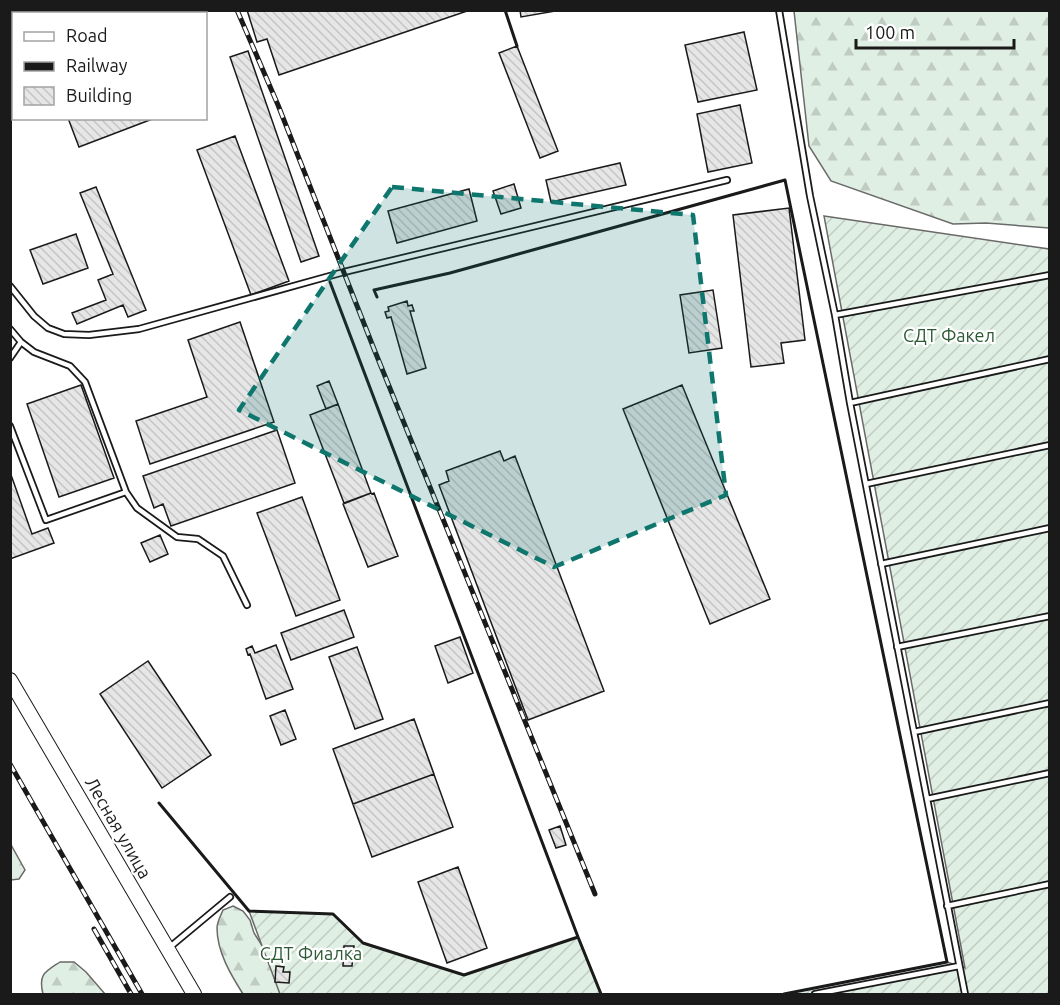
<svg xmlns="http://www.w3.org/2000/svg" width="1060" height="1005" viewBox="0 0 1060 1005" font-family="Ubuntu,sans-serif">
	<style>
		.forest { fill: url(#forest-firs); stroke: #6a6a6a; stroke-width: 1.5 }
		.garden { fill: url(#garden-furrows); stroke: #6a6a6a; stroke-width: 1.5 }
		.building { fill: url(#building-back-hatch); stroke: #1a1a1a; stroke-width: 1.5 }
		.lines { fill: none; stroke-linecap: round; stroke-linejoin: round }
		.lane-casing { stroke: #1a1a1a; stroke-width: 8 }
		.secondary-casing { stroke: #1a1a1a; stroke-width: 16 }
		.lane { stroke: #fff; stroke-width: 4.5 }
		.secondary { stroke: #fff; stroke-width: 14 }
		.rail-casing { stroke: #1a1a1a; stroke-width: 5 }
		.rail { stroke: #fff; stroke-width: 3; stroke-dasharray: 9; stroke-linecap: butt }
		.wall { stroke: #1a1a1a; stroke-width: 3 }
		.marked { fill: #0f766e; fill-opacity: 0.2; stroke: #0f766e; stroke-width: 4.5; stroke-dasharray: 12 8; stroke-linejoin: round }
		.labels { text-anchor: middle; stroke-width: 4.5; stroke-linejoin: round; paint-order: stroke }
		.park-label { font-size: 18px; fill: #2b5a34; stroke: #fff }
		.street-label { font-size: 18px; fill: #1a1a1a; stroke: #fff }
	</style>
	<defs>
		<pattern id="forest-firs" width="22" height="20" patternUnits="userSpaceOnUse" patternTransform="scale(1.5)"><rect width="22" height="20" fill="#e0efe3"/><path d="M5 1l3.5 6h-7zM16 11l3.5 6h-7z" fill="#c0ccc2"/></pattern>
		<pattern id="garden-furrows" width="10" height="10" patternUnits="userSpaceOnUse" patternTransform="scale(1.5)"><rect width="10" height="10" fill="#e0efe3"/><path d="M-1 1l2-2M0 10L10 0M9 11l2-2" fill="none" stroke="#c0ccc2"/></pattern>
		<pattern id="building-back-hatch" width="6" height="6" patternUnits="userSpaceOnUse" patternTransform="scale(1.5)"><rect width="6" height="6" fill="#e6e6e6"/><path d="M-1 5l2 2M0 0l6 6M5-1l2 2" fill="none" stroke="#c5c5c5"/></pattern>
	</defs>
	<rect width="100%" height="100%" fill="#fff"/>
	<path class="forest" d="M794,11H1049V228L986,223L953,224L831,181L809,146Z
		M10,843L25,870L19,879L11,880Z
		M233,906L243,911L250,920L254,933L274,964L285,994H243C231,975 217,952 217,928C217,922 221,915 223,910Z
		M60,962H74L86,972L105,994H43C38,974 45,972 60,962Z"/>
	<path class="garden" d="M824,216L1049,249V994H784L947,962L965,968Z
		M249,911L333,914L363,943L464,975L578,937L601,994H280Z"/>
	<path class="building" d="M27,10H125L126,14H28Z
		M247,10H470L279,75L267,39L257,42Z
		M520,10H561L521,17Z
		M744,32L757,90L698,102L685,45Z
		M517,46L558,151L540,158L499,53Z
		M248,51L319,256L301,262L230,57Z
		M740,105L752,163L708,172L697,114Z
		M68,118H155L79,147Z
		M235,136L289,281L251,295L197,150Z
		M620,163L626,185L551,202L546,180Z
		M514,184L521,208L501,214L493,191Z
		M96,187L146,310L128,317L123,305L77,324L72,313L106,300L98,280L113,274L80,193Z
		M469,189L477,221L397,243L388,211Z
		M789,208L805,340L781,343L784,363L751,367L733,215Z
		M76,234L88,268L43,284L30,250Z
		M713,290L722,348L689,353L680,295Z
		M407,301L408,306L412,305L414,311H410L426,368L407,374L391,317L387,318L385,312L389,311L388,307Z
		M240,322L274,422L150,464L136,421L207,397L188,340Z
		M329,381L338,404L326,409L317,386Z
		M81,385L114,478L59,497L27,404Z
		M682,385L770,599L710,624L623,409Z
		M338,404L371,493L344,503L310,415Z
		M277,430L295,483L171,526L163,504L154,508L143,476Z
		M500,451L504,461L515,456L604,691L528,720L439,485L449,481L446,471Z
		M10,472L32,534L48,528L54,543L10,559Z
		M371,493L372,494L374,493L398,556L368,567L343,504Z
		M302,497L340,600L296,616L257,513Z
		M160,535L168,554L150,562L141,543Z
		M344,610L354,637L291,660L281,633Z
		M460,637L473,673L448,683L435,646Z
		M276,645L293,689L266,699L250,654L248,655L246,649L252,646L255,653Z
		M357,647L383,719L355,729L329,657Z
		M148,661L211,755L162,788L100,694Z
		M285,710L296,739L281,745L270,716Z
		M414,719L434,774L353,804L333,749Z
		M414,719L453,827L372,857L333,749Z
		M560,826L566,845L556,848L549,830Z
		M458,867L487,948L447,963L418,882Z
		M344,946H354L352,966H343Z
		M276,966L284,967L283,972H290L289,983L275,982Z"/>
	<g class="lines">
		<g class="lane-casing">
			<path id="lane" d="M779,10L810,196L835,315L850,403L965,994
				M10,286L34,316L48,328L64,334L89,335L139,329L344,272L727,180
				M835,315L1050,275
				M10,329L21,342L34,352L70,366L85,382L126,492L137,508L177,537L198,539L223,556L247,605
				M10,358L21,342
				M850,403L1050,359
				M10,426L46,520L126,492
				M866,484L1050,445
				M881,564L1050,528
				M897,647L1050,616
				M914,732L1050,703
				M927,799L1050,773
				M947,906L1050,884
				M170,947L230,897
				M815,994L959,966"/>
		</g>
		<g class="secondary-casing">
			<path id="secondary" d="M10,680L194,994"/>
		</g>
		<use href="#lane" class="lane"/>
		<use href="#secondary" class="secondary"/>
		<g class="rail-casing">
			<path id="rail" d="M237,10L278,105L374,349L595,894
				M10,764L142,994
				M94,929L131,994"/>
		</g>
		<use href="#rail" class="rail"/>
		<path class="wall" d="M505,10L517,46
			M330,282L578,937
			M377,297L374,290L450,273L785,180L947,962L784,994
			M159,803L249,911L333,914L363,943L464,975L578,937L601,994"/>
	</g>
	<path class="marked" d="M392,187L693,215L726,495L554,567L239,410Z"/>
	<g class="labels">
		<g class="park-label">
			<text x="949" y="342">СДТ Факел</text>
			<text x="311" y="960">СДТ Фиалка</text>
		</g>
		<g class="street-label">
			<text transform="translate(118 828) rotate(60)" y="6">Лесная улица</text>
		</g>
	</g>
	<rect width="1060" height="1005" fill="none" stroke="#1a1a1a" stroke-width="24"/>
	<rect x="12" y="12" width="195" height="108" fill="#ffffff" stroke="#a3a3a3" stroke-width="1.5"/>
	<rect x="24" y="32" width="30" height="9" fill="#ffffff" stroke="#a3a3a3" stroke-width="1.5"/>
	<text x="66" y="42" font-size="18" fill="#1a1a1a">Road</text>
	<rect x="24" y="62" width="30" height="9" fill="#1a1a1a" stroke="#a3a3a3" stroke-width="1.5"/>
	<text x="66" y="72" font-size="18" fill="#1a1a1a">Railway</text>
	<rect x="24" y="87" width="30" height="18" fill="url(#building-back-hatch)" stroke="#a3a3a3" stroke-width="1.5"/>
	<text x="66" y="102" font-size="18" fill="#1a1a1a">Building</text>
	<path d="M856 39v9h158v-9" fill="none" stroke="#1a1a1a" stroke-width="3"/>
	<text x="865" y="39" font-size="18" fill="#1a1a1a" stroke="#ffffff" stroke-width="4.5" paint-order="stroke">100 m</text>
</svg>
